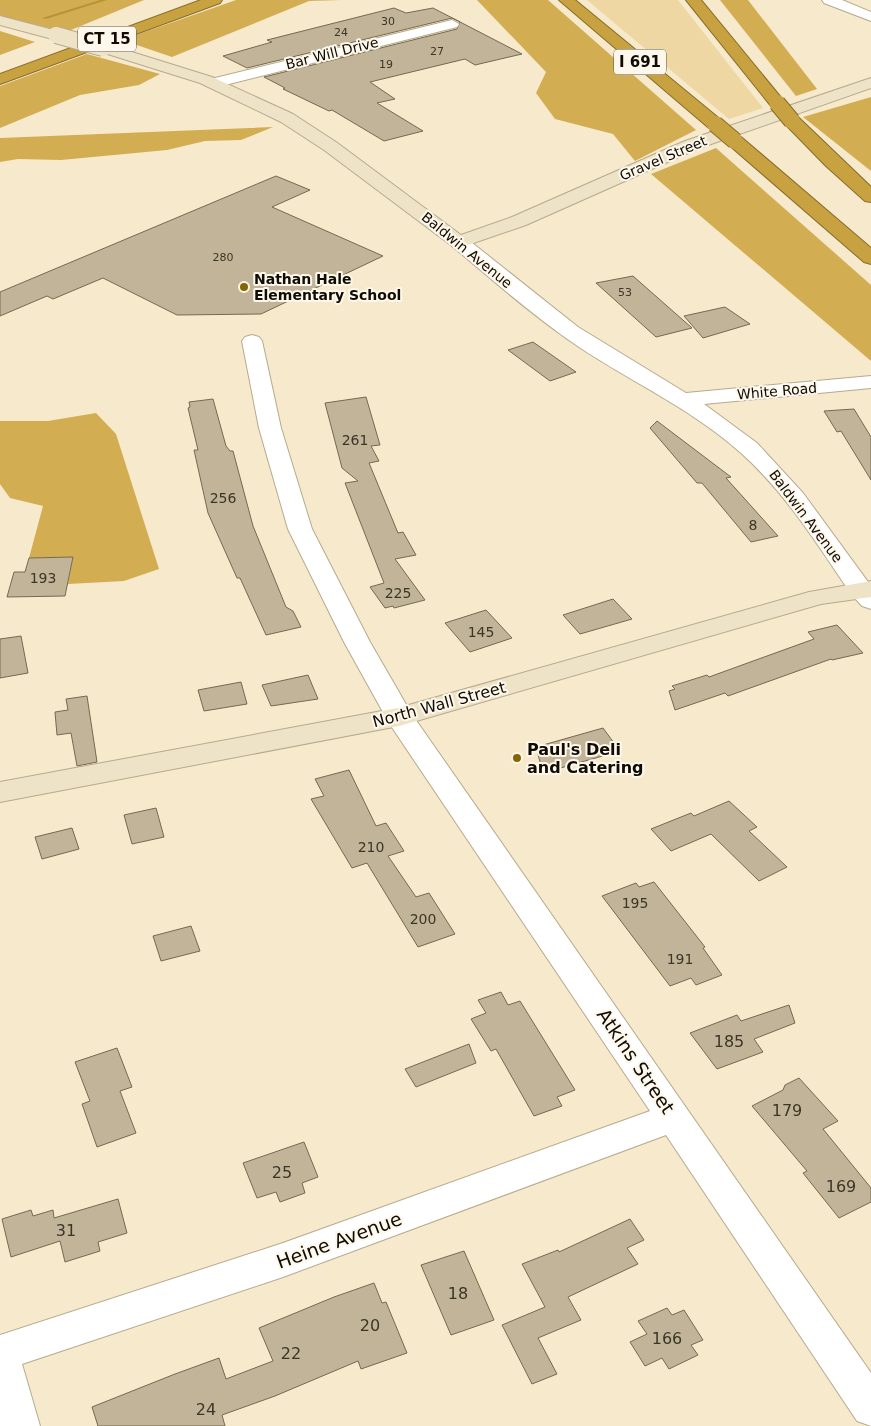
<svg xmlns="http://www.w3.org/2000/svg" width="871" height="1426" viewBox="0 0 871 1426" font-family="'DejaVu Sans',sans-serif">
	<style>
		.green { fill: #eed7a3 }
		.forest { fill: #d3ad52 }
		.lines { fill: none; stroke-linecap: round; stroke-linejoin: round }
		.stream { fill: #b99437; fill-rule: evenodd }
		.building { fill: #c1b498; stroke: #75694f }
		.street-casing { stroke: #b6aa8d; stroke-width: 2 }
		.secondary-casing { stroke: #b6aa8d; stroke-width: 2 }
		.highway-casing { stroke: #886d2b; stroke-width: 2 }
		.street { fill: #fff; fill-rule: evenodd }
		.secondary { fill: #eee3c6; fill-rule: evenodd }
		.highway { fill: #c8a140; fill-rule: evenodd }
		.secondary-bridge-casing { stroke: #b6aa8d; stroke-width: 18; stroke-linecap: butt }
		.highway-bridge-casing { stroke: #886d2b; stroke-width: 18; stroke-linecap: butt }
		.secondary-bridge { stroke: #eee3c6; stroke-width: 16 }
		.highway-bridge { stroke: #c8a140; stroke-width: 16 }
		.poi-dot { fill: #866500; stroke: #fdf7ec; stroke-width: 2 }
		.labels { text-anchor: middle; stroke-width: 4; stroke-linejoin: round; paint-order: stroke }
		.far-number-label { font-size: 11px; fill: #3c3628 }
		.far-street-label { font-size: 14px; fill: #100c03; stroke: #fdf7ec }
		.far-poi-label { font-size: 14px; font-weight: bold; fill: #100c03; stroke: #fdf7ec; text-anchor: start }
		.number-label { font-size: 14px; fill: #3c3628 }
		.shield { fill: #fdf7ec; stroke: #575249; stroke-width: 1 }
		.shield-label { font-size: 15px; font-weight: bold; fill: #100c03 }
		.street-label { font-size: 16px; fill: #100c03; stroke: #fdf7ec }
		.poi-label { font-size: 16px; font-weight: bold; fill: #100c03; stroke: #fdf7ec; text-anchor: start }
		.near-number-label { font-size: 16px; fill: #3c3628 }
		.near-street-label { font-size: 19px; fill: #100c03; stroke: #fdf7ec }
	</style>
	<rect width="100%" height="100%" fill="#f7e9cc"/>
	<path class="green" d="M587,0H678L763,108L729,119Z"/>
	<path class="forest" d="M0,0H144L66,32L0,16Z
		M236,0H342L309,1L172,57L122,40Z
		M477,0H548L696,130L635,161L613,134L555,119L536,93L546,72Z
		M720,0H748L817,89L796,96Z
		M0,31L35,42L0,55Z
		M87,54L160,74L139,85L80,95L0,128V86Z
		M871,97V171L803,117Z
		M273,127L241,140L205,141L167,150L61,160L18,159L0,162V138Z
		M716,148L871,285V361L651,174Z
		M96,413L116,434L159,569L124,581L68,584L73,557L29,558L43,506L10,498L0,484V421H48Z"/>
	<g class="lines">
		<path class="stream" d="M100,0H107L46,19L42,18Z"/>
	</g>
	<path class="building" d="M394,8L406,13L433,8L522,54L475,65L465,59L370,82L395,99L377,103L423,131L384,141L332,110L329,111L283,89L285,88L264,77L457,29L460,22L452,18L247,68L223,56L272,42L267,40Z
		M276,176L310,190L272,207L383,256L261,314L177,315L103,278L53,299L47,296L0,316V292Z
		M633,276L692,328L656,337L596,283Z
		M725,307L750,324L703,338L684,316Z
		M533,342L576,372L550,381L508,350Z
		M366,397L380,445L371,446L379,461L369,463L398,533L403,532L416,555L395,559L425,600L394,608L393,606L385,608L370,587L384,583L345,483L358,481L342,468L325,403Z
		M213,399L226,446L230,451H233L253,526L286,607L293,611L301,627L266,635L240,578H237L208,513L194,450H198L188,408L190,407L189,402Z
		M854,409L871,437V480L841,431L837,432L824,411Z
		M657,421L731,477L726,478L778,536L751,542L702,483H697L650,428Z
		M73,557L65,596L7,597L14,572H25L29,558Z
		M613,599L632,619L580,634L563,615Z
		M486,610L512,638L470,652L445,623Z
		M837,625L863,653L832,660L831,659L728,696L725,693L675,710L669,691L675,689L672,686L707,675L709,677L814,639L808,632Z
		M21,636L28,673L0,678V639Z
		M308,675L318,699L271,706L262,685Z
		M241,682L247,704L204,711L198,690Z
		M87,696L97,762L77,766L71,733L57,735L55,712L68,710L66,699Z
		M603,728L620,751L543,773L536,747Z
		M349,770L376,826L386,823L404,851L388,856L416,897L429,893L455,934L418,947L367,863L352,868L311,799L324,796L315,779Z
		M729,801L757,827L749,831L787,867L759,881L711,834L671,851L651,829L691,813L694,816Z
		M156,808L164,837L132,844L124,815Z
		M72,828L79,849L42,859L35,837Z
		M654,882L705,947L703,948L722,975L696,985L691,978L670,986L602,896L636,883L639,887Z
		M191,926L200,951L161,961L153,936Z
		M501,992L508,1005L520,1001L575,1090L557,1097L562,1106L534,1116L496,1049L491,1051L471,1019L486,1013L478,1000Z
		M789,1005L795,1023L754,1039L763,1052L717,1069L690,1033L737,1015L741,1021Z
		M469,1044L476,1063L416,1087L405,1069Z
		M117,1048L132,1087L120,1091L136,1133L97,1147L82,1104L90,1101L75,1062Z
		M799,1078L838,1121L823,1129L871,1188V1202L839,1218L803,1173L807,1171L752,1106L783,1090L785,1085Z
		M304,1142L318,1177L302,1183L305,1193L280,1202L276,1192L257,1198L243,1163Z
		M118,1199L127,1233L98,1242L100,1251L65,1262L60,1241L11,1257L2,1219L31,1210L33,1216L53,1210L54,1218Z
		M630,1219L644,1240L627,1248L638,1264L568,1297L581,1320L538,1338L557,1374L532,1384L502,1325L545,1307L522,1264L558,1250L559,1252Z
		M464,1251L494,1320L451,1335L421,1265Z
		M374,1283L382,1303L386,1302L407,1353L361,1369L358,1361L275,1396L222,1415L225,1426H98L92,1407L175,1374L219,1358L226,1379L273,1361L259,1328L334,1297Z
		M667,1308L672,1315L684,1310L703,1340L691,1345L698,1355L669,1369L662,1358L645,1366L630,1342L647,1334L638,1321Z"/>
	<g class="lines">
		<g class="street-casing">
			<path id="street" d="M822,0H842L871,12V21L824,3Z
				M452,20L459,24L457,27L213,88L205,83L207,80Z
				M459,236L466,238L578,327L686,393L871,376V388L704,404L757,443L803,493L871,586V609L862,606L852,595C818,546 786,493 741,453C692,409 633,383 579,347C534,317 494,281 452,246L450,242L452,238Z
				M252,335L259,337L262,341L281,428L312,529L370,642L411,713L871,1373V1426L857,1421L666,1135L283,1277L22,1364L40,1426H0V1335L283,1243L650,1111L389,723L344,642L288,529L259,428L242,341L245,337Z"/>
		</g>
		<g class="secondary-casing">
			<path id="secondary" d="M0,16L61,32L64,35L56,40L0,25Z
				M103,43L212,77L293,114L336,142L461,235L512,217L685,141L871,78V88L697,149L526,225L459,248L452,246L324,150L281,122L200,83L98,51L95,48Z
				M871,581V597L821,604L399,726L0,802V782L398,708L809,592Z"/>
		</g>
		<g class="highway-casing">
			<path id="highway" d="M201,0H222L220,3L0,84V74Z
				M559,0H575L721,120L723,124L721,128H709Z
				M686,0H701L783,100L785,103L783,106H771Z
				M792,116L798,117L871,187V202L865,201L826,166L786,125L784,121L786,117Z
				M735,136L741,137L871,248V264L864,262L729,145L726,141L729,137Z"/>
		</g>
		<use href="#street" class="street"/>
		<use href="#secondary" class="secondary"/>
		<use href="#highway" class="highway"/>
		<g class="secondary-bridge-casing">
			<path id="secondary-bridge" d="M56,35L103,48"/>
		</g>
		<g class="highway-bridge-casing">
			<path id="highway-bridge" d="M777,103L792,121
				M715,124L735,141"/>
		</g>
		<use href="#secondary-bridge" class="secondary-bridge"/>
		<use href="#highway-bridge" class="highway-bridge"/>
	</g>
	<g class="poi-dot">
		<circle cx="244" cy="287" r="5"/>
		<circle cx="517" cy="758" r="5"/>
	</g>
	<g class="labels">
		<g class="far-number-label">
			<text x="388" y="25">30</text>
			<text x="341" y="36">24</text>
			<text x="437" y="55">27</text>
			<text x="386" y="68">19</text>
			<text x="223" y="261">280</text>
			<text x="625" y="296">53</text>
		</g>
		<g class="far-street-label">
			<text transform="translate(332 53) rotate(-14)" y="5">Bar Will Drive</text>
			<text transform="translate(663 158) rotate(-23)" y="5">Gravel Street</text>
			<text transform="translate(467 250) rotate(39)" y="5">Baldwin Avenue</text>
			<text transform="translate(777 391) rotate(-5)" y="5">White Road</text>
			<text transform="translate(806 516) rotate(53)" y="5">Baldwin Avenue</text>
		</g>
		<g class="far-poi-label">
			<text x="254" y="284">Nathan Hale<tspan x="254" dy="16">Elementary School</tspan></text>
		</g>
		<g class="number-label">
			<text x="355" y="445">261</text>
			<text x="223" y="503">256</text>
			<text x="753" y="530">8</text>
			<text x="43" y="583">193</text>
			<text x="398" y="598">225</text>
			<text x="481" y="637">145</text>
			<text x="371" y="852">210</text>
			<text x="635" y="908">195</text>
			<text x="423" y="924">200</text>
			<text x="680" y="964">191</text>
		</g>
		<g class="shield">
			<rect x="78" y="26.5" width="58" height="25" rx="4"/>
			<rect x="614" y="49.5" width="52" height="25" rx="4"/>
		</g>
		<g class="shield-label">
			<text x="107" y="44">CT 15</text>
			<text x="640" y="67">I 691</text>
		</g>
		<g class="street-label">
			<text transform="translate(439 704) rotate(-15)" y="6">North Wall Street</text>
		</g>
		<g class="poi-label">
			<text x="527" y="755">Paul's Deli<tspan x="527" dy="18">and Catering</tspan></text>
		</g>
		<g class="near-number-label">
			<text x="729" y="1047">185</text>
			<text x="787" y="1116">179</text>
			<text x="282" y="1178">25</text>
			<text x="841" y="1192">169</text>
			<text x="66" y="1236">31</text>
			<text x="458" y="1299">18</text>
			<text x="370" y="1331">20</text>
			<text x="667" y="1344">166</text>
			<text x="291" y="1359">22</text>
			<text x="206" y="1415">24</text>
		</g>
		<g class="near-street-label">
			<text transform="translate(636 1061) rotate(56)" y="7">Atkins Street</text>
			<text transform="translate(339 1240) rotate(-20)" y="7">Heine Avenue</text>
		</g>
	</g>
</svg>
